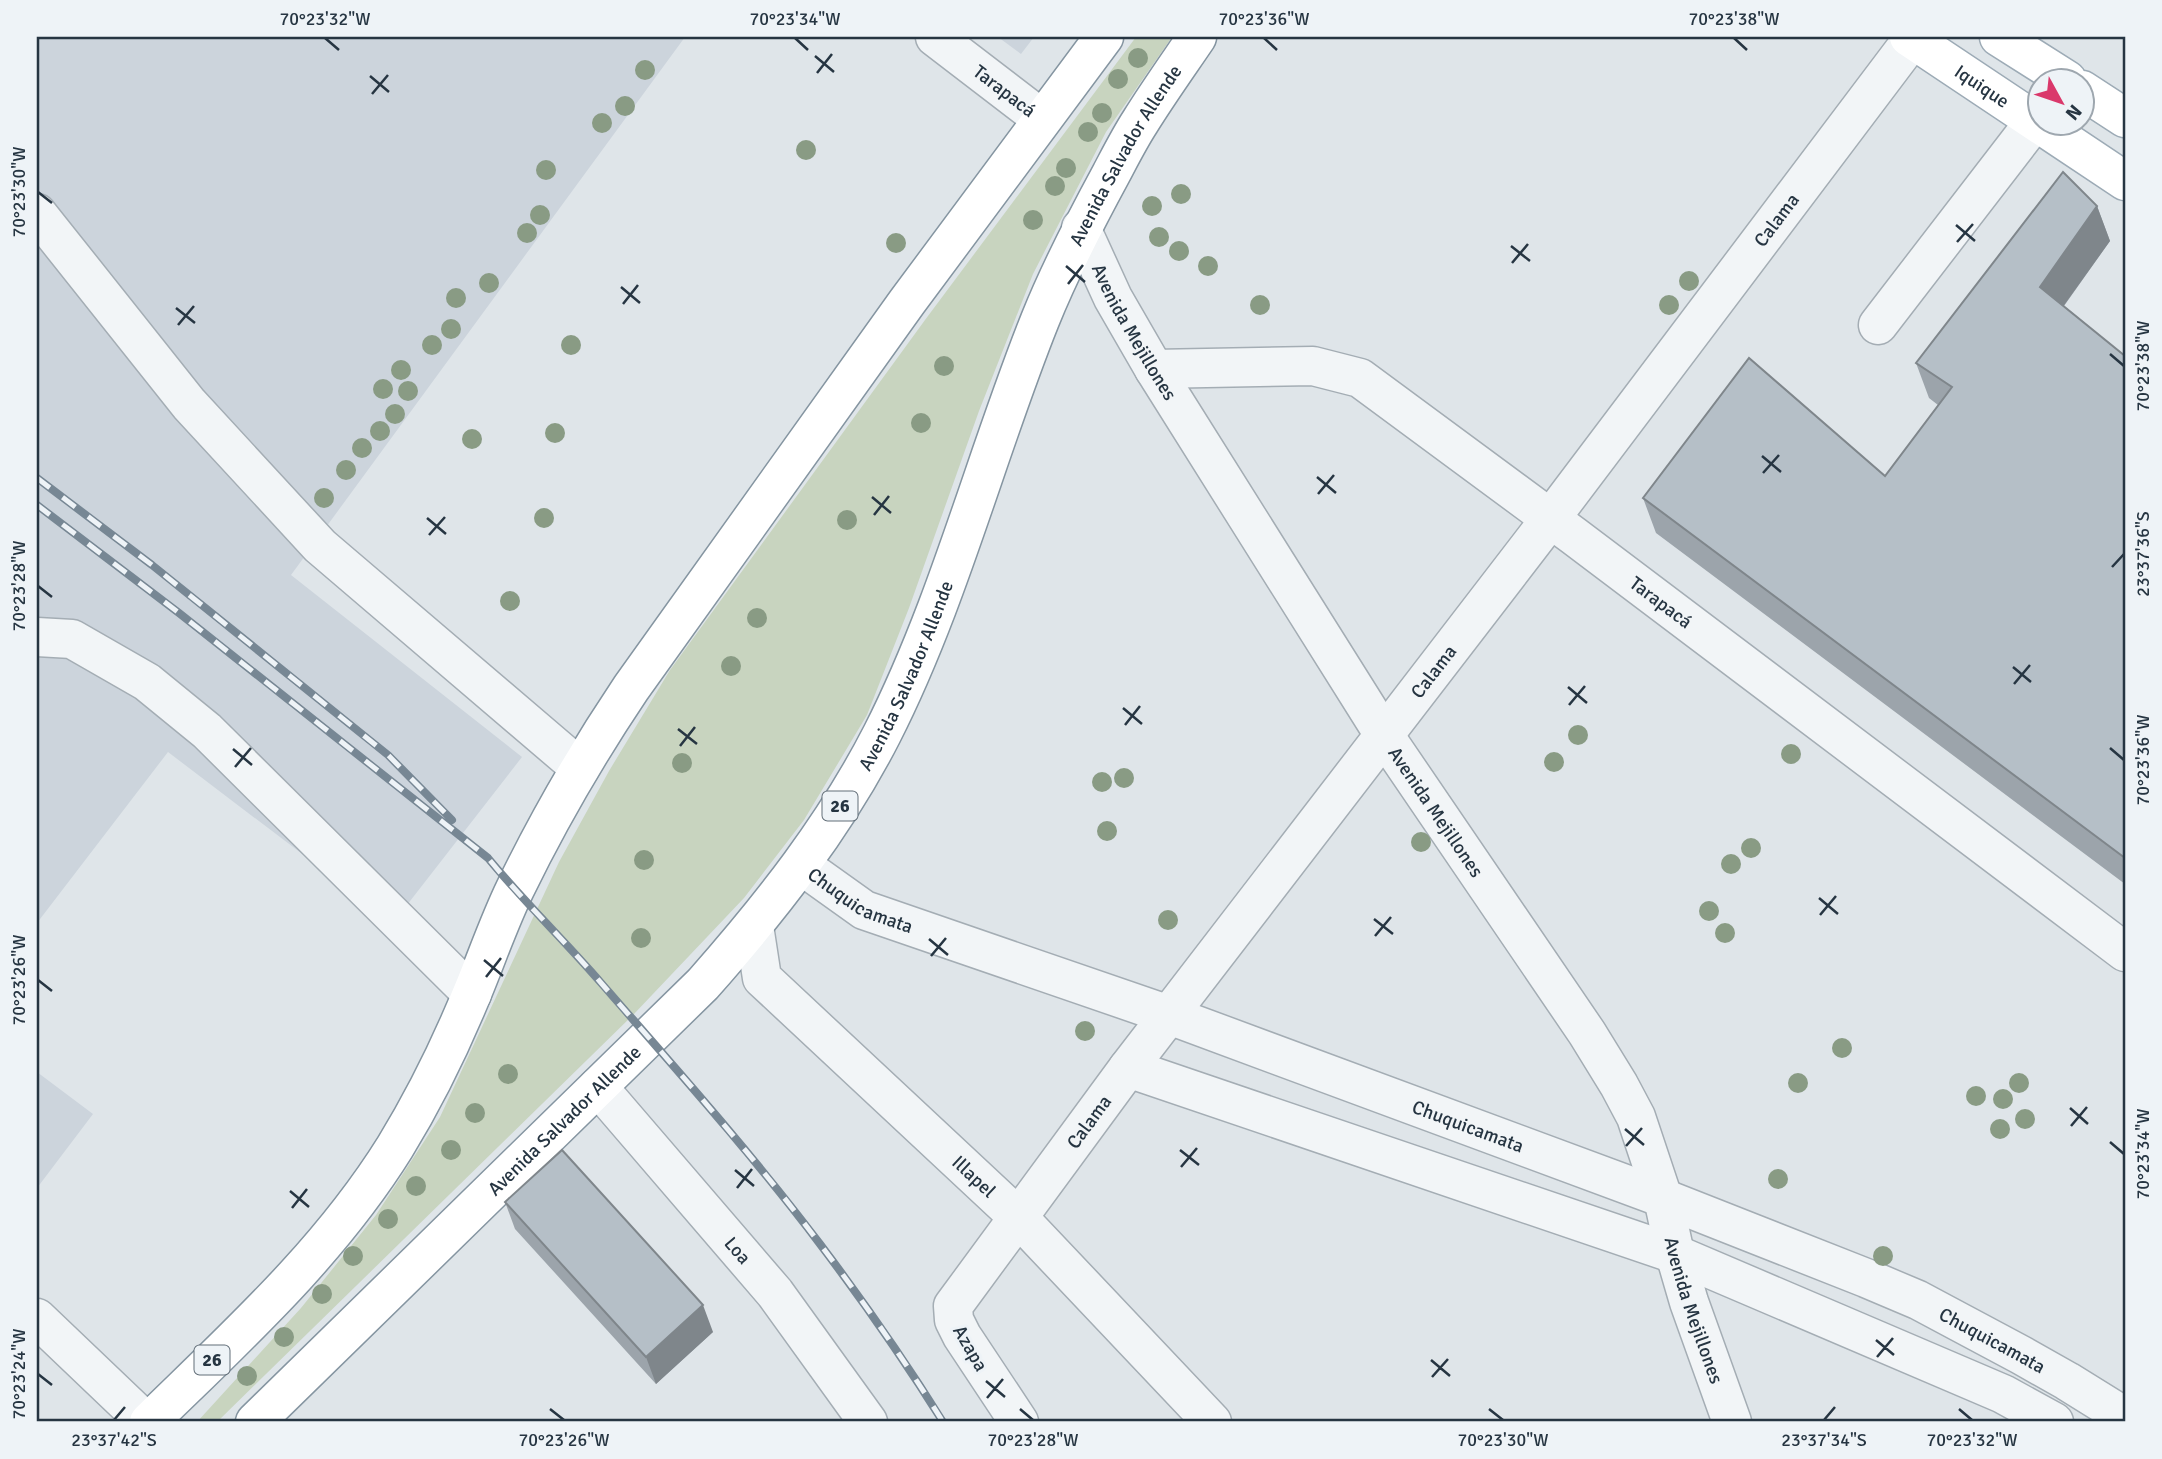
<svg xmlns="http://www.w3.org/2000/svg" width="2162" height="1459" viewBox="0 0 2162 1459" font-family="Signika,sans-serif">
	<style>
		.built { fill: #ccd4dc }
		.green { fill: #c8d4bf }
		.lines { fill: none; stroke-linecap: round; stroke-linejoin: round }
		.minor-casing { stroke: #a4adb4; stroke-width: 41 }
		.major-casing { stroke: #9dabb6; stroke-width: 41 }
		.highway-casing { stroke: #8595a1; stroke-width: 41 }
		.minor { stroke: #f2f5f7; stroke-width: 38 }
		.major { stroke: #fff; stroke-width: 38 }
		.highway { stroke: #fff; stroke-width: 38 }
		.rail-casing { stroke: #778794; stroke-width: 8 }
		.rail { stroke: #eef3f7; stroke-width: 5; stroke-dasharray: 16; stroke-linecap: butt }
		.tree { fill: #899b84 }
		.wall { fill: #9ca4ab }
		.shaded-wall { fill: #7f868b }
		.building { fill: #b5bfc7; stroke: #7f868b; stroke-width: 2 }
		.ticks { fill: none; stroke: #263542; stroke-width: 2.5 }
		.labels { text-anchor: middle; stroke-width: 6; stroke-linejoin: round; paint-order: stroke }
		.shield { fill: #eef3f7; stroke: #626e78; stroke-width: 2 }
		.shield-label { font-size: 18px; font-weight: bold; fill: #263542 }
		.street-label { font-size: 19px; fill: #263542; stroke: #eef3f7 }
		.neatline { fill: none; stroke: #263542; stroke-width: 2.5 }
		.ticks-label { font-size: 18px; text-anchor: middle; fill: #263542 }
	</style>
	<rect width="100%" height="100%" fill="#dfe5e9"/>
	<path class="built" d="M37,37H685L291,575L522,757L393,923L168,752L37,923Z
		M998,37H1034L1021,54Z
		M37,1072L93,1114L37,1188Z"/>
	<path class="green" d="M1136,37H1172L1106,132L1033,274L979,411L909,608L867,715L804,820L744,898L634,1014L217,1422H197L301,1308L376,1215L440,1117L559,862L609,771L670,670L925,320Z"/>
	<g class="lines">
		<g class="minor-casing">
			<g id="minor">
				<path id="s1" d="M935,37L1042,119"/>
				<path d="M37,213L189,404L320,546L580,768"/>
				<path id="s2" d="M1081,228L1113,298L1154,369L1384,735L1587,1033L1619,1085L1636,1117L1663,1198L1675,1254L1689,1302L1732,1422"/>
				<path d="M1878,325L2035,121"/>
				<path id="s3" d="M1154,369L1313,366L1360,378L1574,536L2125,952"/>
				<path d="M37,637L72,639L147,682L207,731L472,994"/>
				<path id="s4" d="M801,865L864,910L1169,1015L1663,1198L1866,1278L1918,1300L2021,1355L2067,1381L2125,1417"/>
				<path id="s5" d="M754,926L762,978L1018,1217L1212,1422"/>
				<path d="M1128,1068L1675,1254L2003,1394L2054,1422"/>
				<path id="s6" d="M598,1087L775,1293L868,1422"/>
				<path d="M37,1318L146,1422"/>
				<path id="s7" d="M1019,1422L962,1336L954,1320L953,1306L1128,1068L1551,518L1914,37"/>
			</g>
		</g>
		<g class="major-casing">
			<g id="major">
				<path id="s8" d="M1909,37L2125,181"/>
				<path d="M1999,37L2067,80"/>
				<path d="M2082,90L2125,118"/>
			</g>
		</g>
		<g class="highway-casing">
			<g id="highway">
				<path d="M149,1422C237,1336 329,1253 395,1147C425,1098 451,1045 473,991C487,957 499,922 515,889C549,819 588,752 631,688L907,302L1104,37"/>
				<path id="s9" d="M255,1422L703,984C771,907 835,826 882,734C949,602 985,457 1040,320C1060,270 1085,222 1111,174C1120,157 1129,139 1140,122C1158,93 1178,65 1197,37"/>
			</g>
		</g>
		<use href="#minor" class="minor"/>
		<use href="#major" class="major"/>
		<use href="#highway" class="highway"/>
		<g class="rail-casing">
			<path id="rail" d="M37,478L152,565L388,755L452,820
				M37,505L179,613L488,858C524,902 565,941 602,984C676,1069 752,1154 820,1244C863,1301 905,1361 943,1422"/>
		</g>
		<use href="#rail" class="rail"/>
	</g>
	<g class="tree">
		<circle cx="1138" cy="58" r="10"/>
		<circle cx="645" cy="70" r="10"/>
		<circle cx="1118" cy="79" r="10"/>
		<circle cx="625" cy="106" r="10"/>
		<circle cx="1102" cy="113" r="10"/>
		<circle cx="602" cy="123" r="10"/>
		<circle cx="1088" cy="132" r="10"/>
		<circle cx="806" cy="150" r="10"/>
		<circle cx="1066" cy="168" r="10"/>
		<circle cx="546" cy="170" r="10"/>
		<circle cx="1055" cy="186" r="10"/>
		<circle cx="1181" cy="194" r="10"/>
		<circle cx="1152" cy="206" r="10"/>
		<circle cx="540" cy="215" r="10"/>
		<circle cx="1033" cy="220" r="10"/>
		<circle cx="527" cy="233" r="10"/>
		<circle cx="1159" cy="237" r="10"/>
		<circle cx="896" cy="243" r="10"/>
		<circle cx="1179" cy="251" r="10"/>
		<circle cx="1208" cy="266" r="10"/>
		<circle cx="1689" cy="281" r="10"/>
		<circle cx="489" cy="283" r="10"/>
		<circle cx="456" cy="298" r="10"/>
		<circle cx="1260" cy="305" r="10"/>
		<circle cx="1669" cy="305" r="10"/>
		<circle cx="451" cy="329" r="10"/>
		<circle cx="432" cy="345" r="10"/>
		<circle cx="571" cy="345" r="10"/>
		<circle cx="944" cy="366" r="10"/>
		<circle cx="401" cy="370" r="10"/>
		<circle cx="383" cy="389" r="10"/>
		<circle cx="408" cy="391" r="10"/>
		<circle cx="395" cy="414" r="10"/>
		<circle cx="921" cy="423" r="10"/>
		<circle cx="380" cy="431" r="10"/>
		<circle cx="555" cy="433" r="10"/>
		<circle cx="472" cy="439" r="10"/>
		<circle cx="362" cy="448" r="10"/>
		<circle cx="346" cy="470" r="10"/>
		<circle cx="324" cy="498" r="10"/>
		<circle cx="544" cy="518" r="10"/>
		<circle cx="847" cy="520" r="10"/>
		<circle cx="510" cy="601" r="10"/>
		<circle cx="757" cy="618" r="10"/>
		<circle cx="731" cy="666" r="10"/>
		<circle cx="1578" cy="735" r="10"/>
		<circle cx="1791" cy="754" r="10"/>
		<circle cx="1554" cy="762" r="10"/>
		<circle cx="682" cy="763" r="10"/>
		<circle cx="1124" cy="778" r="10"/>
		<circle cx="1102" cy="782" r="10"/>
		<circle cx="1107" cy="831" r="10"/>
		<circle cx="1421" cy="842" r="10"/>
		<circle cx="1751" cy="848" r="10"/>
		<circle cx="644" cy="860" r="10"/>
		<circle cx="1731" cy="864" r="10"/>
		<circle cx="1709" cy="911" r="10"/>
		<circle cx="1168" cy="920" r="10"/>
		<circle cx="1725" cy="933" r="10"/>
		<circle cx="641" cy="938" r="10"/>
		<circle cx="1085" cy="1031" r="10"/>
		<circle cx="1842" cy="1048" r="10"/>
		<circle cx="508" cy="1074" r="10"/>
		<circle cx="1798" cy="1083" r="10"/>
		<circle cx="2019" cy="1083" r="10"/>
		<circle cx="1976" cy="1096" r="10"/>
		<circle cx="2003" cy="1099" r="10"/>
		<circle cx="475" cy="1113" r="10"/>
		<circle cx="2025" cy="1119" r="10"/>
		<circle cx="2000" cy="1129" r="10"/>
		<circle cx="451" cy="1150" r="10"/>
		<circle cx="1778" cy="1179" r="10"/>
		<circle cx="416" cy="1186" r="10"/>
		<circle cx="388" cy="1219" r="10"/>
		<circle cx="353" cy="1256" r="10"/>
		<circle cx="1883" cy="1256" r="10"/>
		<circle cx="322" cy="1294" r="10"/>
		<circle cx="284" cy="1337" r="10"/>
		<circle cx="247" cy="1376" r="10"/>
	</g>
	<path class="wall" d="M2097,206L2110,241L2064,306L2125,356V884L1656,533L1643,498L1885,476L1938,405L1929,398L1916,363Z
		M505,1202L713,1332L656,1384L515,1229Z"/>
	<path class="shaded-wall" d="M2097,206L2110,241L2052,322L2040,287Z
		M703,1305L713,1332L656,1384L646,1357Z"/>
	<path class="building" d="M2063,172L2097,206L2040,287L2125,356V858L1643,498L1749,358L1885,476L1952,387L1916,363Z
		M562,1150L703,1305L646,1357L505,1202Z"/>
	<path class="ticks" d="M325,38L339,50M795,38L808,50M1264,38L1277,50M1734,38L1747,50M815,56L834,72M817,73L832,54M370,76L389,92M372,94L388,75M38,192L52,203M1956,225L1975,241M1957,242L1973,224M1511,246L1530,261M1512,263L1528,244M1066,266L1085,282M1068,284L1083,265M621,287L640,303M623,304L638,285M176,308L195,323M178,325L194,306M2110,354L2124,366M1762,456L1781,472M1763,473L1779,455M1317,477L1336,493M1318,494L1334,475M872,497L891,513M874,515L889,496M427,518L446,534M429,535L445,517M2112,567L2124,554M38,586L52,597M2013,667L2031,682M2014,684L2030,665M1568,687L1587,703M1569,705L1585,686M1123,708L1142,724M1125,725L1140,706M678,729L697,744M680,746L695,727M2110,748L2124,760M233,749L252,765M235,767L251,748M1819,898L1838,914M1820,915L1836,896M1374,919L1393,934M1375,936L1391,917M929,939L948,955M931,956L946,938M484,960L503,976M486,977L501,958M38,980L52,991M2070,1108L2088,1124M2071,1126L2087,1107M1625,1129L1644,1145M2110,1142L2124,1154M1626,1146L1642,1128M1180,1150L1199,1165M1181,1167L1197,1148M735,1170L754,1186M737,1188L752,1169M290,1191L309,1207M292,1208L307,1189M1876,1340L1894,1355M1877,1357L1893,1338M1431,1360L1450,1376M38,1374L52,1385M1432,1377L1448,1359M986,1381L1005,1397M987,1398L1003,1379M550,1409L564,1420M1020,1409L1033,1420M1489,1409L1503,1420M1959,1409L1972,1420M114,1420L125,1407M1824,1420L1835,1407"/>
	<g class="labels">
		<g class="shield">
			<rect x="822.5" y="791.5" width="35" height="29" rx="5"/>
			<rect x="194.5" y="1345.5" width="35" height="29" rx="5"/>
		</g>
		<g class="shield-label">
			<text x="840" y="812">26</text>
			<text x="212" y="1366">26</text>
		</g>
		<g class="street-label">
			<text dy="7" stroke="none"><textPath href="#s8" startOffset="88">Iquique</textPath></text>
			<text dy="7" stroke="none"><textPath href="#s1" startOffset="88">Tarapacá</textPath></text>
			<text dy="7" stroke="none"><textPath href="#s9" startOffset="1564">Avenida Salvador Allende</textPath></text>
			<text dy="7" stroke="none"><textPath href="#s7" startOffset="1498">Calama</textPath></text>
			<text dy="7" stroke="none"><textPath href="#s2" startOffset="117">Avenida Mejillones</textPath></text>
			<text dy="7" stroke="none"><textPath href="#s3" startOffset="583">Tarapacá</textPath></text>
			<text dy="7" stroke="none"><textPath href="#s7" startOffset="931">Calama</textPath></text>
			<text dy="7" stroke="none"><textPath href="#s9" startOffset="998">Avenida Salvador Allende</textPath></text>
			<text dy="7" stroke="none"><textPath href="#s2" startOffset="684">Avenida Mejillones</textPath></text>
			<text dy="7" stroke="none"><textPath href="#s4" startOffset="70">Chuquicamata</textPath></text>
			<text dy="7" stroke="none"><textPath href="#s9" startOffset="432">Avenida Salvador Allende</textPath></text>
			<text dy="7" stroke="none"><textPath href="#s7" startOffset="364">Calama</textPath></text>
			<text dy="7" stroke="none"><textPath href="#s4" startOffset="719">Chuquicamata</textPath></text>
			<text dy="7" stroke="none"><textPath href="#s5" startOffset="343">Illapel</textPath></text>
			<text dy="7" stroke="none"><textPath href="#s6" startOffset="215">Loa</textPath></text>
			<text dy="7" stroke="none"><textPath href="#s2" startOffset="1251">Avenida Mejillones</textPath></text>
			<text dy="7" stroke="none"><textPath href="#s4" startOffset="1286">Chuquicamata</textPath></text>
			<text transform="translate(971 1348) rotate(60)" y="7">Azapa</text>
		</g>
	</g>
	<rect width="2162" height="1459" fill="none" stroke="#eef3f7" stroke-width="77"/>
	<g transform="translate(2061 102) rotate(130)"><circle r="33" fill="#eef3f7" stroke="#9ea7af" stroke-width="2"/>
	<path d="M0-5L12 26L0 18L-12 26Z" fill="#da386b"/>
	<text y="-10" font-size="19" font-weight="bold" text-anchor="middle" fill="#263542">N</text>
	</g>
	<rect x="38" y="38" width="2086" height="1382" class="neatline"/>
	<g class="ticks-label">
		<text x="325" y="25">70°23'32"W</text>
		<text x="795" y="25">70°23'34"W</text>
		<text x="1264" y="25">70°23'36"W</text>
		<text x="1734" y="25">70°23'38"W</text>
		<text transform="translate(19 192) rotate(-90)" y="6">70°23'30"W</text>
		<text transform="translate(2143 366) rotate(-90)" y="6">70°23'38"W</text>
		<text transform="translate(2143 554) rotate(-90)" y="6">23°37'36"S</text>
		<text transform="translate(19 586) rotate(-90)" y="6">70°23'28"W</text>
		<text transform="translate(2143 760) rotate(-90)" y="6">70°23'36"W</text>
		<text transform="translate(19 980) rotate(-90)" y="6">70°23'26"W</text>
		<text transform="translate(2143 1154) rotate(-90)" y="6">70°23'34"W</text>
		<text transform="translate(19 1374) rotate(-90)" y="6">70°23'24"W</text>
		<text x="114" y="1446">23°37'42"S</text>
		<text x="564" y="1446">70°23'26"W</text>
		<text x="1033" y="1446">70°23'28"W</text>
		<text x="1503" y="1446">70°23'30"W</text>
		<text x="1824" y="1446">23°37'34"S</text>
		<text x="1972" y="1446">70°23'32"W</text>
	</g>
</svg>
